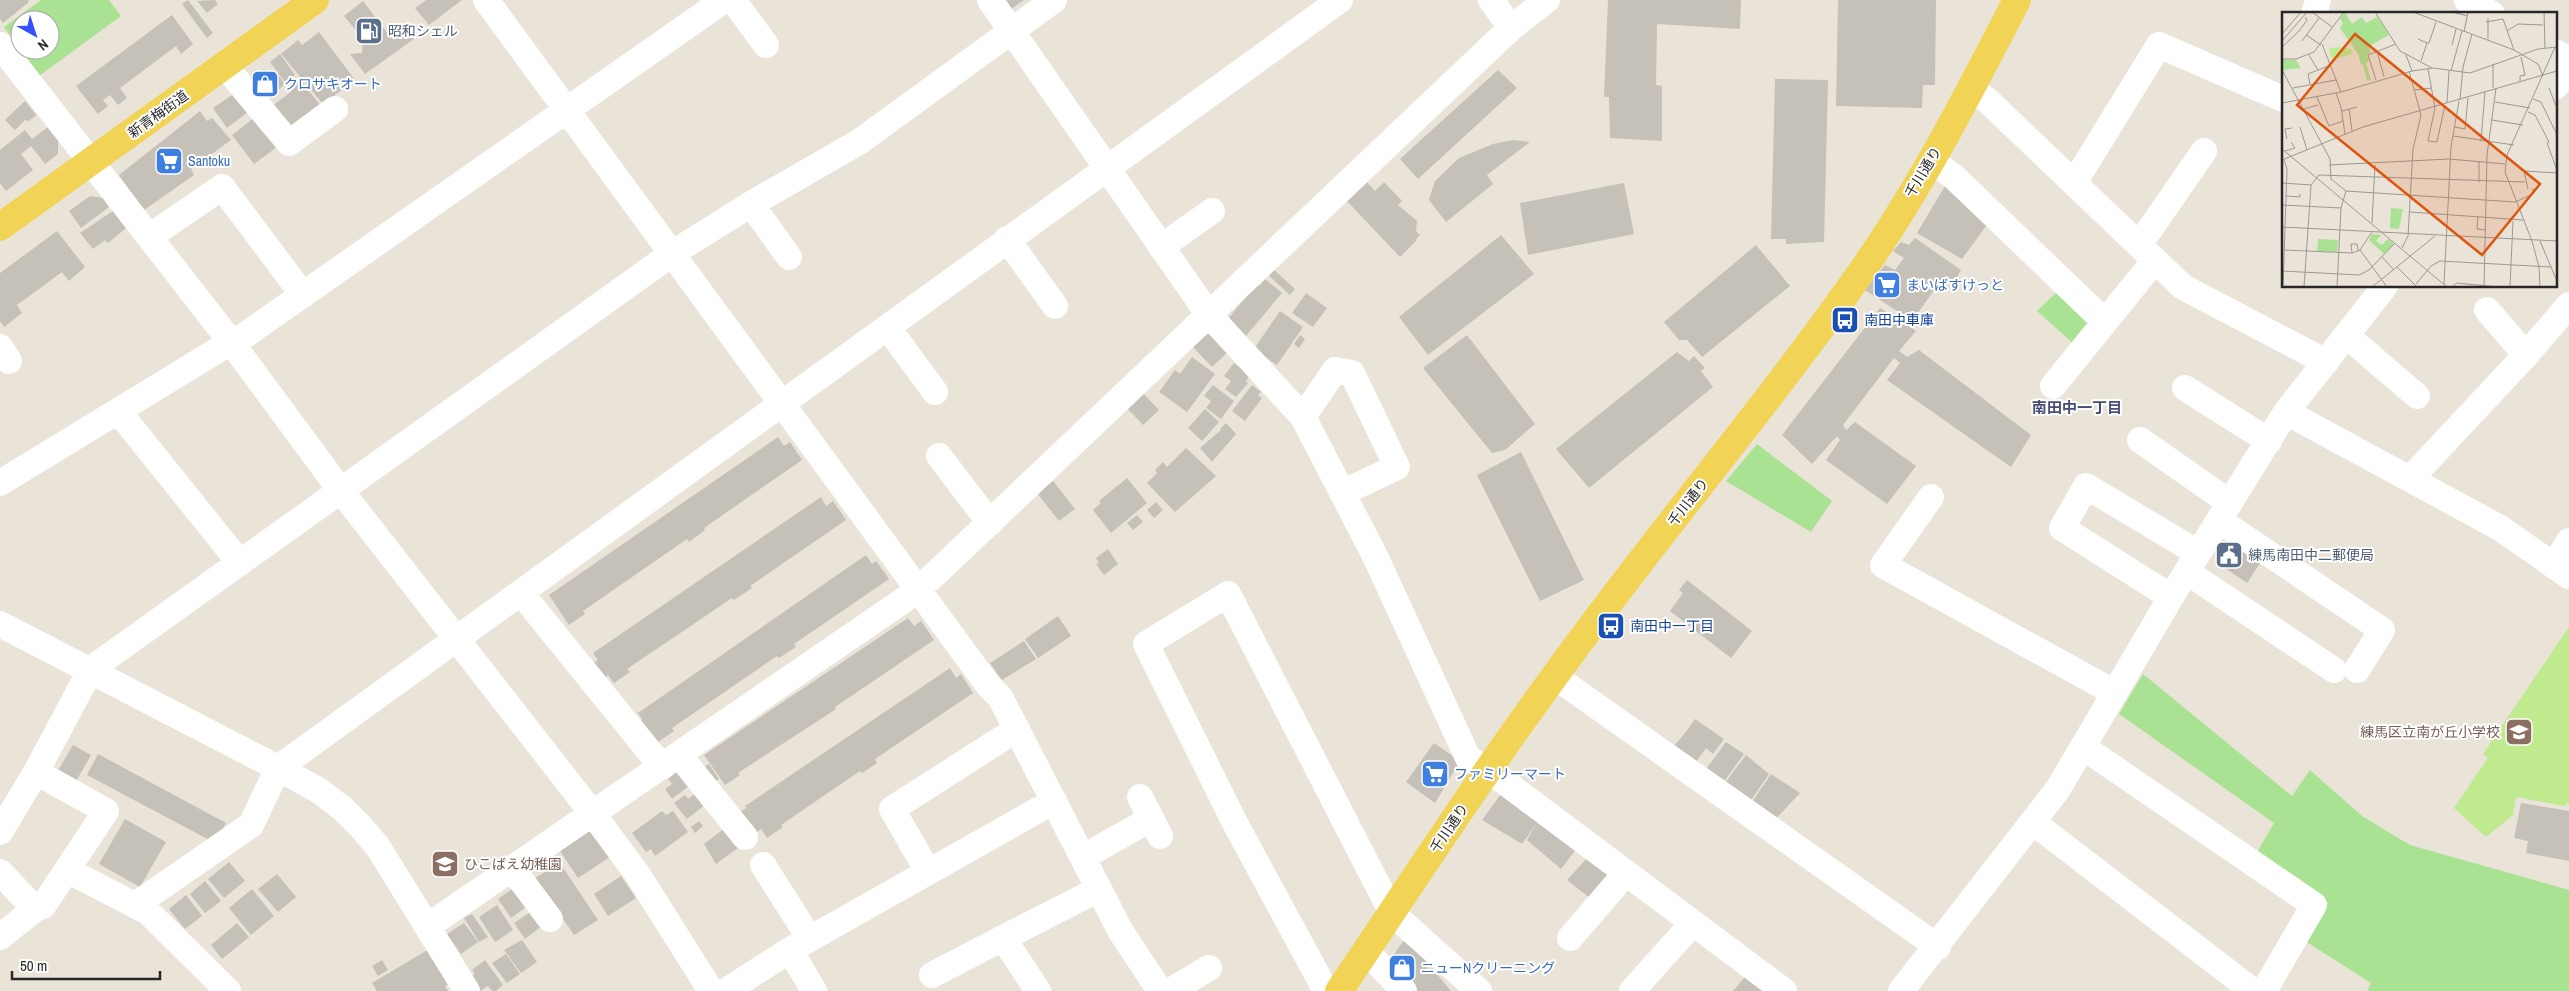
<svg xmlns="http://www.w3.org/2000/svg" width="2569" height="991" viewBox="0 0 2569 991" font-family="'Archivo Narrow','Noto Sans JP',sans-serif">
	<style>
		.green { fill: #aae293 }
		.pitch { fill: #bfea8e }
		.building { fill: #c5c0b8 }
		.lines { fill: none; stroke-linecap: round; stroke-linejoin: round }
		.minor { stroke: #fff; stroke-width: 26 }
		.major { stroke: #f1d456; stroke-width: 28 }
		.labels { text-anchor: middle; stroke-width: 4; stroke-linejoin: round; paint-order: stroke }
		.service-label { font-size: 14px; fill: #4e5e75; stroke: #fff; text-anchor: start }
		.shop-label { font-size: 14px; fill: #366cbe; stroke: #fff; text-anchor: start }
		.street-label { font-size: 14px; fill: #272727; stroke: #fff }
		.transit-label { font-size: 14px; fill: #164399; stroke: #fff; text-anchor: start }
		.education-label { font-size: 14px; fill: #785e54; stroke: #fff; text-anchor: end }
		.neighbourhood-label { font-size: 15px; font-weight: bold; fill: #484e77; stroke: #fff }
		.inset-road { fill: none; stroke: #9c9891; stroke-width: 1 }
		.view { fill: #de560d; fill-opacity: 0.15; stroke: #de560d; stroke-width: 2.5 }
		.inset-edge { fill: none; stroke: #272727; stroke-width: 2.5 }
	</style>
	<rect width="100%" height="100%" fill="#eae3d8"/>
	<path class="green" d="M41,0H109L121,16L39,76L21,50H50V20H20V49L4,27Z
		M2059,290L2094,323L2076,346L2037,311Z
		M1757,444L1832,501L1811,532L1726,481Z
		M2143,674L2292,796L2310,770L2362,816L2410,845L2569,890V991H2367L2371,983L2305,941L2328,903L2256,854L2274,823L2119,714Z"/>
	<path class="pitch" d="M2569,627V802L2565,806L2516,797L2513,815L2486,837L2454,808L2488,758L2483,754Z"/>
	<path class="building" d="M0,0H28L29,2L3,23L0,19Z
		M188,0L213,33L207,38L182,4Z
		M215,0L218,4L207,13L197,1Z
		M426,0H462L429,25L415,8Z
		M1004,0H1024L1011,9Z
		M1608,0H1741L1740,29L1657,24L1656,85L1662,86V141L1610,138L1609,97H1604Z
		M1838,0H1936L1935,85H1923L1922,108L1836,106Z
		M363,1L392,39L406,28L414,39L365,74L350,54L362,53L363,39L344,16Z
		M172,15L193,44L181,54L176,46L120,88L127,98L118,105L110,95L103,100L108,106L98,114L76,86Z
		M319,32L355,80L323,104L281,54L298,40L302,45Z
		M280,54L295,75L285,82L270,62Z
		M264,69L271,76L276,72L285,84L263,102L247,82Z
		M1498,70L1517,88L1418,179L1400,159Z
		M299,78L320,105L289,129L272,106L292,91L288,86Z
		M1775,79L1828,80L1824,242L1786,244V239H1771Z
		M235,93L248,112L227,128L213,108Z
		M25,101L36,115L29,121L25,120L15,130L5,120Z
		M200,111L207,121L212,118L231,140L191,169L194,175L144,210L119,175Z
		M254,118L277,147L254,164L232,135Z
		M48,127L58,140V154L45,164L31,146L21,154L33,170L6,191L0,183V150L25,130L32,139Z
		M1513,140L1530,142L1487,175L1493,184L1446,222L1429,200L1435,181L1459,158L1493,144Z
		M1365,180L1375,191L1384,182L1402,201L1398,205L1417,221L1416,231L1420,235L1416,239L1417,240L1400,257L1345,199Z
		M1624,183L1634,234L1528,255L1520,203Z
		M1945,186L1989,222L1962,259L1917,233Z
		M90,196L103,198L109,207L81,228L69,211Z
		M113,211L126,228L108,243L105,240L93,249L80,233Z
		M57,231L85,267L69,281L62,272L17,305L22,313L4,327L0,321V273Z
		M1501,235L1534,274L1428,355L1399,317Z
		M1915,238L1961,270L1953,284L1944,285L1943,278L1912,321L1865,290L1885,265L1895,270L1904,258L1893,251L1901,242L1909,245Z
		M1756,245L1790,286L1702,357L1687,340H1679L1664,322Z
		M1273,269L1295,289L1290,295L1268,275Z
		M1265,279L1282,293L1245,337L1226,321L1257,284L1259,286Z
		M1306,293L1327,308L1313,327L1292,313Z
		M1880,308L1916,331L1899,351L1907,357L1919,350L2031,435L2011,467L1887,380L1900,363L1894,358L1843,425L1846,430L1855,422L1916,466L1887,504L1826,460L1840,440L1837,436L1812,464L1782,435Z
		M1280,311L1303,327L1277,365L1254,349Z
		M1209,332L1228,352L1212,367L1193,347Z
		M1300,335L1305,339L1299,348L1294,344Z
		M1467,335L1535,424L1505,450L1492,453L1423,368Z
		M1677,352L1689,361L1694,356L1705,368L1701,371L1713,387L1589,488L1556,449Z
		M1192,357L1215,374L1187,412L1159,392L1175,370L1180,374Z
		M1234,363L1250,375L1246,381L1248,383L1236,397L1225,389L1231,381L1224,376Z
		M1213,385L1234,401L1221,419L1206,408L1211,401L1204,396Z
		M1252,385L1261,392L1258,395L1262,398L1245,421L1232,411Z
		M1141,391L1159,410L1143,425L1125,406Z
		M1205,409L1219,422L1202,441L1188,428Z
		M1226,423L1236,434L1212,462L1200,448L1221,430L1220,429Z
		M778,437L784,446L790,442L802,460L704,528L705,530L689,542L687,539L583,611L585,614L569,625L549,595Z
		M1186,448L1216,476L1175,512L1147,483L1157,473L1155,470L1163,462L1167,467Z
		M1521,452L1584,580L1540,601L1477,475Z
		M1127,478L1147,503L1111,533L1093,510L1101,503L1099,501Z
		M1053,481L1075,509L1059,521L1037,493Z
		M821,497L826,506L833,501L846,520L750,586L752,588L734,600L732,598L627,669L630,672L614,683L608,675L603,679L592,664L598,660L593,653Z
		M1156,502L1163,510L1154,518L1147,510Z
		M1137,515L1143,522L1133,530L1127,523Z
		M2231,540L2262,560L2247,583L2216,562Z
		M1108,549L1118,564L1104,575L1096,564L1099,563L1096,558Z
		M866,555L872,564L876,561L889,579L794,644L796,647L779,658L777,656L672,728L674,731L658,742L652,734L648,736L638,723L642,719L638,713Z
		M1687,580L1752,631L1731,658L1670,611L1683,593L1679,590Z
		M1058,616L1071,636L1038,658L1025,639Z
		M908,618L914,626L921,621L934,640L835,707L836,709L738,773L740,775L725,785L704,755Z
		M1024,641L1036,659L1002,680L990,663Z
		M950,668L956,678L961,674L973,693L875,759L877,763L862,773L860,771L781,825L783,827L767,838L761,829L756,833L739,813L746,808L753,818L745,806Z
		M1695,719L1724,739L1713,754L1706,748L1691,769L1669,752L1685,733L1691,738L1685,733Z
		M1726,742L1744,754L1720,787L1702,775Z
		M1434,743L1460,761L1435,803L1406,782Z
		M73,745L91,755L75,783L57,772Z
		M98,754L226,823L215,843L87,775Z
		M1746,755L1769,774L1745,809L1722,787Z
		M709,764L719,779L715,781L704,767Z
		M678,771L689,786L672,799L665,789L672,784L668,779Z
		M1771,774L1800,793L1769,826L1748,808Z
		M1506,787L1577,848L1561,869L1527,840L1537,823L1522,844L1482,820Z
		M696,793L705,805L687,819L674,803L685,795L688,799Z
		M2521,803L2569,811V861L2526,853L2528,841L2514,838Z
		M662,811L666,815L673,811L688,832L655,856L651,849L646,852L632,833Z
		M125,819L166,842L140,887L99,864Z
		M699,821L703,826L695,833L691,827Z
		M725,828L739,847L716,864L704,844Z
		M591,830L610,857L578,878L560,851Z
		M1588,857L1616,877L1595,902L1567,880Z
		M229,862L245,881L224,898L208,879Z
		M560,863L598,920L574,935L535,878Z
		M277,874L296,897L278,912L258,889Z
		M621,876L636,898L608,916L594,894Z
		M205,881L221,901L205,913L190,894Z
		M515,887L529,905L511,918L498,899Z
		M252,889L274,916L251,935L229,908Z
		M186,895L202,916L185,929L169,909Z
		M497,905L513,930L495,942L479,917Z
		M532,911L542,926L525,939L514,923Z
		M472,914L488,937L479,942L464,918Z
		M237,923L249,937L222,959L211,945Z
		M464,923L478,942L461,954L447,934Z
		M522,940L537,962L521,973L504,950Z
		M1404,940L1431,962L1425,965L1429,971L1432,968L1451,991H1416L1390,960Z
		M429,949L450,983L445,986L448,991H377L372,983Z
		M506,954L520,974L507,983L492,963Z
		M382,960L388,970L378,976L372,966Z
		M485,960L503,985L496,991H492L488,986L480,991L470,977L475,974L472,970Z
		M1750,971L1775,991H1733Z"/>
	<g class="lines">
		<path class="minor" d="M486,0L988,685L1000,697L1121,932L1160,991
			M733,0L766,45
			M990,0L1209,315L1303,417L1375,556L1468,758L1502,780L1784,991
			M1491,0L1511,28
			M2467,0L2492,14
			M2314,14L2318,0
			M0,45L231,342L341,491L593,814L638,875L711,991
			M2555,52L2569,60
			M225,66L289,143L335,109
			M2555,87L2569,69
			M1972,89L1988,101L2183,287L2326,362
			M1931,160L1955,178L2105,322
			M2074,183L2159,45L2283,99
			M751,204L789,257
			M149,237L222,187L303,295
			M1007,239L1055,306
			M2139,245L2204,151
			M1161,247L1212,211
			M2487,310L2526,355
			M888,328L935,392
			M2346,335L2417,396
			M0,347L9,361
			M2053,386L2155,260
			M2185,388L2269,441
			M118,411L240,563
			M2286,412L2500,528L2569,576
			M1303,417L1335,370L1352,373L1397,467L1342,493
			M2140,440L2230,503
			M939,456L990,523
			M2410,479L2526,355L2569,305
			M0,483L231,342L241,338L724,0
			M1931,497L1883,565L2115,693
			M2219,520L2382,630L2357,670
			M2554,566L2569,541
			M2187,572L2334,670
			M521,593L662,767
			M2171,597L2062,528L2086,486L2198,553
			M0,624L278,768L318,790L342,808L361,827L378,847L467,991
			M1554,676L1938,947
			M2083,747L2314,905L2264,991
			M679,755L745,837
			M1140,797L1160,836
			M2034,823L2253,991
			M0,832L36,772L91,669L673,253L751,204L859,142L1054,0
			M1083,857L1151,819
			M763,865L810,939
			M512,868L550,919
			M67,870L148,912L228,991
			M927,870L892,809L1017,729
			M0,872L35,909
			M135,905L251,825L278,768L1340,0
			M428,926L904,600L932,577L1511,28L1547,0
			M0,937L35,909L43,906L106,811L36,772
			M1570,938L1625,874
			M790,950L814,991
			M1366,951L1404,991
			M932,975L1003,938
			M726,991L790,950L1054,801
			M1038,991L1003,938L1099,889
			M1170,991L1209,968
			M1326,991L1236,825L1146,644L1228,594L1392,913L1479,991
			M1632,991L1692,924
			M1901,991L2058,789L2171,597L2286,412L2385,286"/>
		<path class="major" d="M0,227L315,0
			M1339,991C1410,886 1479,779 1554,677C1654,538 1766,408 1864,268C1923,183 1970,91 2017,0"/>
	</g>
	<defs>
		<g id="fuel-square" transform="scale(1.4375)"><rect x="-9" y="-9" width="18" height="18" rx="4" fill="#5c6f8a" stroke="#fff"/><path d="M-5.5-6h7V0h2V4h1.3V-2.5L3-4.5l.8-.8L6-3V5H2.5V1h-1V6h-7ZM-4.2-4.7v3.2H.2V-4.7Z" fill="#fff"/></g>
		<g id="shop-square" transform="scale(1.4375)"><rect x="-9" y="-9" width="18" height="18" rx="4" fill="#3f7fe0" stroke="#fff"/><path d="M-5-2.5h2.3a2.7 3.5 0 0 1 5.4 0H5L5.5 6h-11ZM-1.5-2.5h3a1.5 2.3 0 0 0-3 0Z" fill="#fff"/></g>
		<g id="supermarket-square" transform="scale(1.4375)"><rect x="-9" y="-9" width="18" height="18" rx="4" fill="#3f7fe0" stroke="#fff"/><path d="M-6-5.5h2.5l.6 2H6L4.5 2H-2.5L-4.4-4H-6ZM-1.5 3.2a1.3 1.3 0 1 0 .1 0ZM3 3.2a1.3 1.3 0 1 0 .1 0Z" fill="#fff"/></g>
		<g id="bus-square" transform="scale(1.4375)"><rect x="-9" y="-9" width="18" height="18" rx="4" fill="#1a4fb4" stroke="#fff"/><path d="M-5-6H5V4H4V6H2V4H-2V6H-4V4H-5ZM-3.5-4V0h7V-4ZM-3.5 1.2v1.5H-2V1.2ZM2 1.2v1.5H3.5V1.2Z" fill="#fff"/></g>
		<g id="civic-square" transform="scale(1.4375)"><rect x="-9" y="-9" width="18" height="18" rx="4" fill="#5c6f8a" stroke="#fff"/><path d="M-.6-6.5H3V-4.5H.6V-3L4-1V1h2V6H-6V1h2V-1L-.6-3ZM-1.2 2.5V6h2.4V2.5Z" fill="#fff"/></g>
		<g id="school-square" transform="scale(1.4375)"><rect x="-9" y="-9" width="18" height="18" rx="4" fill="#8d6e63" stroke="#fff"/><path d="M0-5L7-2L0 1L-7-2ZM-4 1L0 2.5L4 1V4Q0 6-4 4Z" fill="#fff"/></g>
	</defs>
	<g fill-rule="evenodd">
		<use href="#fuel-square" x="369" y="31"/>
		<use href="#shop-square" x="265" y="84"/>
		<use href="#supermarket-square" x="169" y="161"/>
		<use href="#supermarket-square" x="1887" y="285"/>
		<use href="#bus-square" x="1845" y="320"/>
		<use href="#civic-square" x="2229" y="555"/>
		<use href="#bus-square" x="1611" y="626"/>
		<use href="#school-square" x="2519" y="732"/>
		<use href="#supermarket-square" x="1435" y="774"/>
		<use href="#school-square" x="445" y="864"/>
		<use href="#shop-square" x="1402" y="968"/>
	</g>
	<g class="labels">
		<g class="service-label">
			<text x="388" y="36">昭和シェル</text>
			<text x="2248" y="560">練馬南田中二郵便局</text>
		</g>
		<g class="shop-label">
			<text x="284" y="89">クロサキオート</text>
			<text x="188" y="166">Santoku</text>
			<text x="1906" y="290">まいばすけっと</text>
			<text x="1454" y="779">ファミリーマート</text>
			<text x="1421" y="973">ニューNクリーニング</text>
		</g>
		<g class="street-label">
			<text transform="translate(158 114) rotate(-36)" y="5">新青梅街道</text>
			<text transform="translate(1923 172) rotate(-59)" y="5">千川通り</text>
			<text transform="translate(1688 502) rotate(-52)" y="5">千川通り</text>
			<text transform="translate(1449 828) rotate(-56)" y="5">千川通り</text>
		</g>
		<g class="transit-label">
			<text x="1864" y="325">南田中車庫</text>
			<text x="1630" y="631">南田中一丁目</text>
		</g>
		<g class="education-label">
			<text x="2500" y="737">練馬区立南が丘小学校</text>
			<text x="464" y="869" text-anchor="start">ひこばえ幼稚園</text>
		</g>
		<g class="neighbourhood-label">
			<text x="2077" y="413">南田中一丁目</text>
		</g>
	</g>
	<g transform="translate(2282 12)">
		<rect width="275" height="275" fill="#eae3d8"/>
		<path d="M63,0L70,12L80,5L84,11L95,5L107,23L87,34L89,41L85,42L87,50L84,51L89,68L85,69L81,52L79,53L76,42L58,16L61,11L58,7ZM0,48H14L19,56L1,58ZM109,196L121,197L117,217L108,216ZM90,222L99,223L94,229L100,233L106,227L112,232L102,242L87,228ZM36,227L56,228L55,240L35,239Z" fill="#aae293"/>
		<path d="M62,35L70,38V42L50,48L47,36Z" fill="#bfea8e"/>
		<path class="inset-road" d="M30,0L50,15M93,0L118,39L150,56M131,0L232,38L256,52L261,64M170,0L186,4M262,0L263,36M204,10L221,7L232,38M225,19L236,12L261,13M182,20L186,0M0,22L19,0M24,23L39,33M136,27L145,31L139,49M206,27V6M0,29L25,0M20,29L37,6M145,31H147L154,10M40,32L59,80M170,33L174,17M0,35L17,19L25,8L23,5M95,39L102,65M27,43L36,58M124,43L130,59M0,47H14L32,40L62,0M211,52V76M146,57L153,96L146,129L155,130L163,93M0,58L48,147L49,167L64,179L233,190L251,182V176M169,59L180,19M94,68L86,43L114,32M238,69V64L243,63L239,45M28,72L26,62L49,53M11,76L54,68M267,76L274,94M132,78L150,76M54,81L59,95L63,122M35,85L47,114L61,109M251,87L259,90L275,123M178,88L181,55L190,22M213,90L248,96M0,91L59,80L130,59L151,56L188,61L256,37L275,35M165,91L167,59M21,97L36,93M67,97L70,119M60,99L75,95M246,100L253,103L267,130L265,131L275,158M210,108L241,113M18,115L25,138M173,115L183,117L186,86M171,124L232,133M5,127L3,117L10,116M199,129L203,80M0,137L165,275M3,139L13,136L9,130M0,148L81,115L275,59M197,149V170M47,153L167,147L223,152M0,171L29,173M246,177L242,159L275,161M4,184L18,185V182M0,193L59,196M128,200L241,208M196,204L195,217L203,218M90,211L93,153M0,215L275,229M258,229L275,269M120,236L126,224L131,137L139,103L127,59M2,238L70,241L78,238L90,220M78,238L105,275M70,241L69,232H75L76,238M100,245L112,258M115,255L135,275M0,259L77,263L87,258L113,231M134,272L149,254L158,249L269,255M162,272L169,135L177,89M1,275L5,157L2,148M22,275L29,173L37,163L243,170M55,275L59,196L64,179M90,275L153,224M170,275L175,271L215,275M202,275L205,143L214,76M228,275L231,209M258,275L257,255L250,229L223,160L225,143L273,35"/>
		<path class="view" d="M73,22L258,172L200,243L15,93Z"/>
		<rect width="275" height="275" class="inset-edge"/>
	</g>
	<g transform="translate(35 35) rotate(141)"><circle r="24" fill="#ffffff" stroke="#a9a9a9"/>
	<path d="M0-4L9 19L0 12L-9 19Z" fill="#3450fb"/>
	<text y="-8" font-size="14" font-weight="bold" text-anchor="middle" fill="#272727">N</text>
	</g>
	<path d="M12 971v8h148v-8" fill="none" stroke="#272727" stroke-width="2.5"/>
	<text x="20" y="971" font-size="15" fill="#272727" stroke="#ffffff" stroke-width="4" paint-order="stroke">50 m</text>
</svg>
